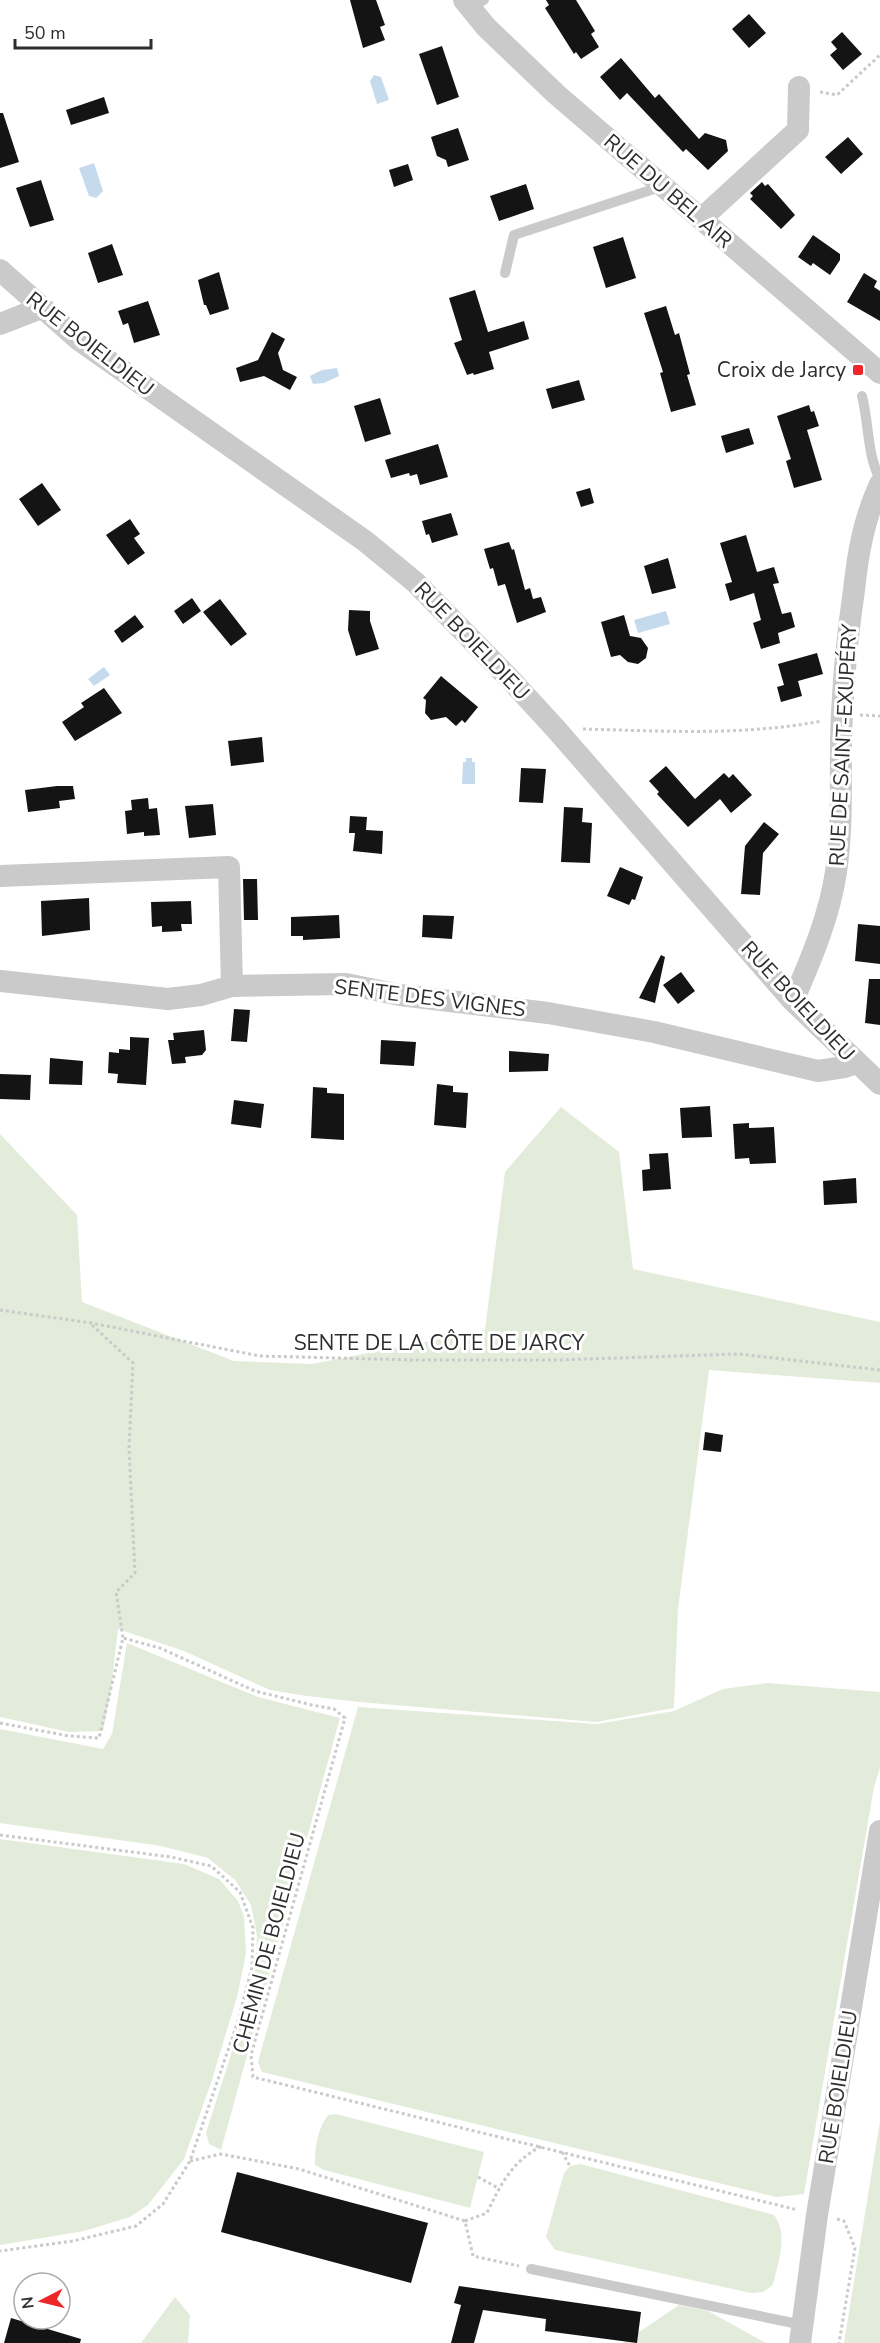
<svg xmlns="http://www.w3.org/2000/svg" width="880" height="2343" viewBox="0 0 880 2343" font-family="'Nunito Sans',sans-serif">
	<style>
		.green { fill: #e3ecda }
		.water { fill: #c5dbed }
		.building { fill: #141414 }
		.lines { fill: none; stroke-linecap: round; stroke-linejoin: round }
		.path { stroke: #cacaca; stroke-width: 3; stroke-dasharray: 3 3; stroke-linecap: butt }
		.service { stroke: #cacaca; stroke-width: 10 }
		.minor { stroke: #cacaca; stroke-width: 22 }
		.poi-dot { fill: #ee2529; stroke: #fff; stroke-width: 2 }
		.labels { text-anchor: middle; stroke-width: 6; stroke-linejoin: round; paint-order: stroke }
		.street-label { font-size: 21px; fill: #2d2d2d; stroke: #fff }
		.poi-label { font-size: 21px; fill: #2d2d2d; stroke: #fff; text-anchor: end }
	</style>
	<rect width="100%" height="100%" fill="#fff"/>
	<path class="green" d="M561,1107L619,1152L633,1269L880,1322V1383L709,1370L678,1609L674,1708L596,1722L359,1702L307,1696L270,1690L184,1651L118,1629L111,1690L103,1731L69,1732L0,1717V1134L77,1215L82,1302L234,1361L312,1364L485,1330L505,1172Z
		M127,1643L258,1697L340,1718L221,2150L209,2144L206,2133L254,1982L257,1936L251,1905L235,1880L208,1858L161,1846L0,1823V1729L103,1749L112,1734Z
		M767,1683L880,1692V1768L874,1787L804,2194L776,2197L262,2072L258,2062L358,1707L597,1724L674,1711L723,1689Z
		M0,1839L184,1864L219,1879L238,1901L244,1916L246,1954L237,1997L211,2083L184,2159L148,2205L130,2217L84,2231L0,2245Z
		M336,2114L484,2152L470,2208L324,2170L315,2165C314,2149 318,2128 328,2115Z
		M880,2121V2343H844Z
		M580,2164L774,2215C789,2235 778,2262 773,2285L763,2292L751,2293L555,2250L546,2237L564,2173L570,2166Z
		M175,2297L190,2315L188,2343H141Z
		M679,2305L708,2311L766,2343H623Z"/>
	<path class="water" d="M374,75L381,77L389,100L377,104L370,81Z
		M94,163L103,191L96,198L89,196L79,168Z
		M337,368L339,376L324,383L313,384L310,376L322,370Z
		M666,611L670,624L638,633L634,620Z
		M104,667L110,675L94,686L88,679Z
		M466,758H472V762H475V784H462L463,762H466Z"/>
	<path class="building" d="M350,0H376L385,25L380,27L385,40L363,48Z
		M546,0H576L595,31L591,34L599,47L581,59L576,52L574,54L545,8L549,5Z
		M749,14L766,33L749,48L732,29Z
		M842,32L862,54L843,70L830,55L837,49L831,42Z
		M442,46L459,97L437,105L419,54Z
		M621,58L655,98L659,94L699,139L705,133L726,140L728,151L708,170L686,149L683,152L627,93L620,100L600,77Z
		M104,97L109,113L71,125L66,110Z
		M0,113H3L19,162L0,168Z
		M458,128L469,160L448,167L446,160L437,156L431,137Z
		M848,137L863,154L841,174L825,157Z
		M408,164L413,180L394,187L389,170Z
		M41,180L54,220L30,227L16,188Z
		M762,182L765,186L768,184L795,215L781,229L750,199L753,196L750,193Z
		M526,184L534,209L499,221L490,196Z
		M813,235L840,254V260L830,275L813,263L811,266L798,257Z
		M623,237L636,278L606,288L593,247Z
		M112,244L123,275L98,283L88,253Z
		M219,272L229,309L210,315L206,305H204L198,280Z
		M864,273L877,281L874,287L880,291V321L847,302Z
		M475,290L488,332L524,321L529,339L489,352L494,369L474,375L473,373L467,375L454,343L462,340L449,298Z
		M148,301L160,335L134,343L128,323L123,325L118,311Z
		M666,306L675,335L679,333L690,374L687,375L696,405L671,412L660,373L663,372L644,313Z
		M272,332L285,339L278,353L283,370L297,377L290,390L264,376L240,382L236,368L258,360Z
		M579,380L585,400L552,409L546,389Z
		M380,398L391,434L365,442L354,406Z
		M809,405L811,412L814,411L819,426L807,430L822,480L794,488L786,461L791,459L777,416Z
		M749,428L754,444L726,453L721,436Z
		M438,444L448,477L420,485L417,474L410,476L409,473L391,478L385,460Z
		M42,483L61,510L38,526L19,499Z
		M590,488L594,503L581,507L576,492Z
		M451,513L458,535L432,543L429,534L426,535L422,521Z
		M130,519L140,534L134,538L145,553L128,565L106,535Z
		M746,535L757,572L774,567L779,583L773,584L782,614L791,612L795,627L778,633L780,643L761,649L753,623L761,620L754,593L730,601L725,584L732,582L720,543Z
		M509,542L512,550L514,549L525,590L530,588L533,599L541,597L546,612L517,623L505,584L498,586L493,568L490,569L484,549Z
		M668,558L676,588L652,594L644,566Z
		M192,598L201,611L183,624L174,611Z
		M220,599L247,634L231,646L203,612Z
		M349,610L370,611V621L379,649L356,656L348,630Z
		M135,615L144,627L122,643L114,631Z
		M624,615L630,636L641,638L648,648L646,658L638,664L628,662L620,655L611,657L601,622Z
		M817,653L823,674L798,681L802,696L781,702L777,687L784,685L778,664Z
		M441,676L478,707L465,723L462,720L456,726L446,717L431,720L425,713L426,700L423,698Z
		M104,688L122,713L75,741L62,722L84,707L81,703Z
		M262,737L264,762L231,766L228,741Z
		M666,766L695,799L724,773L729,778L733,774L752,795L731,813L720,799L688,827L657,794L659,792L649,781Z
		M521,768L546,769L543,803L519,802Z
		M57,786H73L75,799L59,801L60,808L28,812L25,790Z
		M148,798L149,809L157,808L160,835L144,836V832L127,834L125,811L132,810L131,800Z
		M213,804L216,835L189,838L185,806Z
		M564,807L583,808L582,822L592,823L590,863L561,862Z
		M350,816L367,817L366,830L383,831L382,854L353,851L355,833H349Z
		M764,822L779,834L763,853L760,895L741,894L745,846Z
		M620,867L643,877L635,900L632,899L629,905L607,896Z
		M243,879H257L258,920H244Z
		M89,898L90,930L42,936L41,901Z
		M191,901L192,924H181L182,931L162,932V926L152,927L151,902Z
		M339,915L340,938L303,940V936H291V917Z
		M423,915L454,916L452,939L422,937Z
		M858,924L880,926V964L855,961Z
		M661,955L665,957L655,1003L639,998Z
		M681,972L695,991L678,1004L663,985Z
		M869,979H880V1025L865,1023Z
		M234,1009L250,1010L247,1042L231,1041Z
		M204,1030L206,1050L202,1055L185,1057L186,1063L172,1064L168,1040H174L173,1033Z
		M130,1037L149,1038L146,1085L117,1083L118,1074L108,1073L109,1052L119,1053V1049L130,1050Z
		M381,1040L416,1042L414,1066L380,1064Z
		M509,1051L549,1054L548,1071L509,1072Z
		M50,1058L83,1061L82,1085L49,1084Z
		M0,1074L31,1075L30,1100L0,1099Z
		M437,1084L453,1086V1092L468,1093L466,1128L434,1125Z
		M313,1087L327,1088V1093L344,1094V1140L311,1138Z
		M234,1100L264,1104L261,1128L231,1124Z
		M710,1106L712,1137L682,1138L680,1108Z
		M749,1123V1128L774,1127L776,1163L750,1164L749,1158L735,1159L733,1124Z
		M668,1153L671,1189L643,1191L642,1170L650,1169L649,1154Z
		M856,1178L857,1203L824,1205L823,1181Z
		M705,1432L723,1435L721,1452L703,1450Z
		M237,2172L428,2223L411,2283L221,2232Z
		M459,2286L641,2312L637,2343L545,2331L546,2319L483,2310L474,2343H451L461,2305L454,2303Z
		M11,2318L81,2339L80,2343H4Z"/>
	<g class="lines">
		<path class="path" d="M820,92L837,95L880,55
			M860,715L880,716
			M583,729C662,731 744,736 822,721
			M0,1310L91,1323L260,1356L413,1360H557L739,1354L880,1370
			M92,1325L133,1363L129,1448L135,1573L116,1592L123,1638
			M0,1723L69,1736L99,1738L123,1638L160,1648L255,1691L312,1705L334,1709L345,1718L251,2055L253,2077L798,2210
			M0,1835L171,1857L211,1866L240,1892L253,1928L252,1967L238,2021L190,2161L163,2204L136,2226L73,2241L0,2251
			M562,2152L570,2166
			M190,2161L221,2154L299,2169L465,2221L473,2256L519,2266
			M478,2177L498,2188
			M837,2219L844,2221L855,2248L839,2343
			M465,2221L487,2213C500,2185 513,2160 542,2146"/>
		<path class="service" d="M470,8L484,0
			M505,273L514,235L663,186
			M862,396C869,423 867,455 880,479
			M531,2269L803,2325"/>
		<path class="minor" d="M464,0L486,27L556,94L880,373
			M701,219L798,130L799,87
			M0,270L79,340L365,541L415,582L509,678L555,728L793,1001L880,1084
			M0,324L41,308
			M0,876L229,867L232,986
			M0,981L168,999L201,995L232,986L346,984L400,995L548,1013L654,1032L818,1071L845,1067L856,1063
			M793,1001C811,959 829,918 836,872C844,819 839,766 842,713C844,672 848,631 854,590C858,552 864,519 880,484
			M800,2343L817,2215L880,1831"/>
	</g>
	<rect class="poi-dot" x="852" y="364" width="12" height="12" rx="3"/>
	<g class="labels">
		<g class="street-label">
			<text transform="translate(668 191) rotate(41)" y="7">RUE DU BEL AIR</text>
			<text transform="translate(90 344) rotate(38)" y="7">RUE BOIELDIEU</text>
			<text transform="translate(472 641) rotate(46)" y="7">RUE BOIELDIEU</text>
			<text transform="translate(843 745) rotate(-87)" y="7">RUE DE SAINT-EXUPÉRY</text>
			<text transform="translate(430 998) rotate(7)" y="7">SENTE DES VIGNES</text>
			<text transform="translate(798 1001) rotate(47)" y="7">RUE BOIELDIEU</text>
			<text x="439" y="1350">SENTE DE LA CÔTE DE JARCY</text>
			<text transform="translate(269 1943) rotate(-75)" y="7">CHEMIN DE BOIELDIEU</text>
			<text transform="translate(838 2087) rotate(-81)" y="7">RUE BOIELDIEU</text>
		</g>
		<g class="poi-label">
			<text x="846" y="377">Croix de Jarcy</text>
		</g>
	</g>
	<g transform="translate(42 2301) rotate(263)"><circle r="28" fill="#ffffff" stroke="#ababab" stroke-width="1.5"/>
	<path d="M0-4.5L10 22L0 15L-10 22Z" fill="#ee2529"/>
	<text y="-9" font-size="16" font-weight="bold" text-anchor="middle" fill="#2d2d2d">N</text>
	</g>
	<path d="M15 39v9h136v-9" fill="none" stroke="#2d2d2d" stroke-width="3"/>
	<text x="24" y="39" font-size="18" fill="#2d2d2d" stroke="#ffffff" stroke-width="4.5" paint-order="stroke">50 m</text>
</svg>
